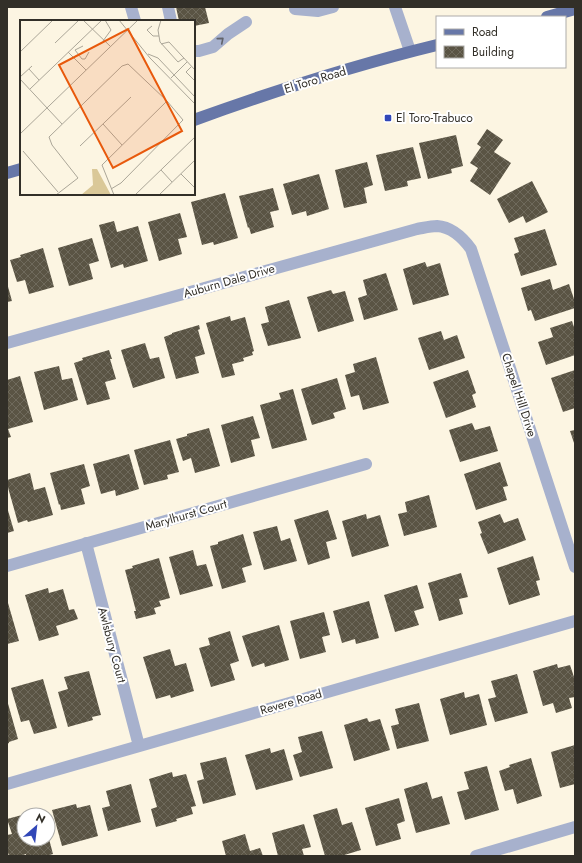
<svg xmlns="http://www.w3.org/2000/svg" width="582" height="863" viewBox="0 0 582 863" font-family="Jost,sans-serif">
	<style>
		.building { fill: url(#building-cross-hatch) }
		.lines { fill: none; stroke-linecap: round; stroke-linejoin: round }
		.minor { stroke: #a7b1cd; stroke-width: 12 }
		.major { stroke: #6777a8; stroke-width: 12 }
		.oneway { stroke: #61636a }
		.poi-dot { fill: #3147b8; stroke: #fff; stroke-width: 1.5 }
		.labels { text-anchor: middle; stroke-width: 4; stroke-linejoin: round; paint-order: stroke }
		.street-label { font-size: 12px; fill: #322f28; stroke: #fff }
		.poi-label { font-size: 12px; fill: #322f28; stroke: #fff; text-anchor: start }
		.inset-road { fill: none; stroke: #aba698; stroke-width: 1 }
		.view { fill: #e8590c; fill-opacity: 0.15; stroke: #e8590c; stroke-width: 2 }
		.inset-edge { fill: none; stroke: #322f28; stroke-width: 2 }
	</style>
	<defs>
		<pattern id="building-cross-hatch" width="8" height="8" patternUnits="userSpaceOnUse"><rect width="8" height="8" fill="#5a5444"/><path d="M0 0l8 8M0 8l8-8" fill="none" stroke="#6f6a5c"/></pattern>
	</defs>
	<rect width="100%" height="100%" fill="#fcf5e2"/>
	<path class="building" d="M176,7H205L209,23L194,26V21H179Z
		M487,129L503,140L494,152L511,163L490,195L470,181L478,168L470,163L481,147L477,144Z
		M456,135L463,166L451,169L452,173L428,179L419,143Z
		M413,147L421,178L407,181L408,186L385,191L376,155Z
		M367,162L373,185L364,188L367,203L344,208L335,170Z
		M319,174L329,209L307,216L306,211L292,215L283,184Z
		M532,181L548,212L526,223L523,216L509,223L497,199Z
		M273,188L279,210L270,212L274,227L251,234L249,227L248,228L239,196Z
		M225,193L238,238L214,245L213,242L202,245L191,202Z
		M180,213L187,237L178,239L182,254L159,261L148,222Z
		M114,221L117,232L138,226L148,261L124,268L123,264L111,268L99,225Z
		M545,229L557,265L521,276L514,254L519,252L514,238Z
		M92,238L99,261L89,264L93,279L69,286L58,248Z
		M43,248L54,287L29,294L25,280L17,282L10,260L21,257L20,255Z
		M425,262L427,267L440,263L449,295L413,305L403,269Z
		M386,273L398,310L364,320L358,298L367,295L363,280Z
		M550,279L553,290L569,284L575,302V308L535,321L531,310L528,311L521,288Z
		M7,283L12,301L7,302Z
		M331,290L333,294L345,291L354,321L318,332L307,297Z
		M289,300L301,338L268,346L261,324L269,322L265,307Z
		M230,316L231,321L245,317L254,351L252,352L253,355L243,358L244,361L232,364L235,375L222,378L206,323Z
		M572,321L575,330V355L546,365L538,342L553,337L550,328Z
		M199,325L200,329L198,330L205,354L195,357L199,373L176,379L164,337L172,334V333Z
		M441,331L444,340L457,335L465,358L429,370L418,338Z
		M145,343L150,359L159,357L165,378L133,388L121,350Z
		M109,350L112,359H110L116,379L105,382L110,399L87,405L74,363L83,360L82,358Z
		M376,357L389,403L363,410L359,395L351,397L345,375L355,372L353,364Z
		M59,366L62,380L72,378L78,400L44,410L34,372Z
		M468,370L476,393L472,395L476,407L446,418L433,382Z
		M575,370V408L563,412L551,378Z
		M20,376L33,422L8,429L11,437L7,438V380Z
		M337,378L346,409L333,413L335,418L312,425L301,389Z
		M293,389L307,440L272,449L260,405L281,399L279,393Z
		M253,416L260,438L251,440L255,456L231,463L221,425Z
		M472,423L475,430L490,426L498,451L460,462L449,430Z
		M209,428L220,466L195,473L191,458L183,461L176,439L187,436V434Z
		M575,430V446L570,431Z
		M170,440L179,472L167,475L168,479L144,485L134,450Z
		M129,454L139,489L116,496L115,490L101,494L93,464Z
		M500,462L508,486L503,487L507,500L476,510L464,474Z
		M84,464L90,486L81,489L85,504L61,510L60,504L59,505L50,473Z
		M30,473L34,490L45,487L53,515L28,522L27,520L18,523L7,484V480Z
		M429,495L437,527L404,536L398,514L407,512L405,502Z
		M7,507L14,531L7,533Z
		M328,510L337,539L326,542L330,558L308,565L294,520Z
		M366,514L367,519L380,515L389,546L352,557L342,521Z
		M500,514L504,523L518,518L526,540L488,554L480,534L482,533L478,522Z
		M277,526L281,541L290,538L297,561L264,570L253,532Z
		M243,534L252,565L242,568L246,582L222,589L210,546L218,544V542Z
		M193,550L197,566L206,564L213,586L180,595L169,557Z
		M533,556L540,580L536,581L540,595L509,605L497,568Z
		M159,558L170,598L159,601L161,606L154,608L156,614L136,619L134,611H136L125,570L133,568L132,566Z
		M461,573L468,597L459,599L463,614L439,621L428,583Z
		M417,585L424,608L414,611L419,625L395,632L384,595Z
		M48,588L49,593L63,589L69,610L74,609L78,619L56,626L59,635L39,641L25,595Z
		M369,601L379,638L356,644L355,639L342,643L333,611Z
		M7,603H8L19,641L7,644Z
		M324,612L330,635L322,637L326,652L300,659L290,621Z
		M279,625L289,660L265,667L264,663L252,667L242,636Z
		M230,631L239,661L230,664L235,680L211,687L199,648L210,645L208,638Z
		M170,649L175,666L186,663L194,691L171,698L170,695L156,699L143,657Z
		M557,664L558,668L570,665L575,680V697L569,698L572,708L556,713L553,703L543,706L533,671Z
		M89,671L101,715L92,717L93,720L68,727L58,692L68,689L64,677Z
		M517,674L528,713L495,722L488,699L496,697L491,681Z
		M43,679L57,728L34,734L29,720L21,722L11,688Z
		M464,692L465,698L479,694L487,725L450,735L440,699Z
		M7,700L18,739L9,742V743L7,744Z
		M419,703L429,741L397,749L391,726L399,724L395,709Z
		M367,718L369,722L380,719L390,750L354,761L344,725Z
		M322,731L333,768L300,777L293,755L302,752L298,737Z
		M575,745V784L560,788L551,752Z
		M270,748L271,753L284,749L293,780L256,790L245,755Z
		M226,757L236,795L203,804L197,781L204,779L200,763Z
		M531,758L542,796L517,804L513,789L505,791L499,771L510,767L509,765Z
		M487,766L499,810L465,820L457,792L469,789L464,772Z
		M172,772L173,777L186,774L196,806L191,807L193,814L176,819L177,821L156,827L151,809L157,807L149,779Z
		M427,782L432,799L442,796L450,824L416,833L404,789Z
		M131,784L141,822L108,831L102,808L110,806L106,791Z
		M399,798L405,821L397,824L401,839L376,846L365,808Z
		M76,804L77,808L90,805L98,836L62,846L52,810Z
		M337,808L342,825L352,822L361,850L341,856H325L313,815Z
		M33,812L34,815H24V839H49L53,854L46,856H42V855L26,856V854L20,856H9L7,849V835L12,834L7,819Z
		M304,824L311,847L302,849L304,856H278L272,833Z
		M245,834L250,851L260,848L263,856H226L222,841Z"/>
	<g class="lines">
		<path class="minor" d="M131,7L135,21
			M168,7L171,21
			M395,7L410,51
			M295,9L318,11L333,7
			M194,51H199L213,47L228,34L246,22
			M7,343L417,229C423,228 431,226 437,226C452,227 463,238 471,249L575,567
			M86,543L139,746
			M7,566L366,464
			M7,784L575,621
			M476,856L575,827"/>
		<path class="major" d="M547,17L575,9
			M194,120C274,91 355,65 437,45
			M7,173L21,169"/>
	</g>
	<defs><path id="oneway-chevron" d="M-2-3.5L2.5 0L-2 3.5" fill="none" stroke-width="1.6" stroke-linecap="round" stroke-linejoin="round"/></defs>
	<use class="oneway" href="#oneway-chevron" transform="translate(221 40) rotate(-40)"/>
	<rect class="poi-dot" x="384" y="114" width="8" height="8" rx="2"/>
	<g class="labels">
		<g class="street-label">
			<text transform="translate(315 80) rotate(-17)" y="4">El Toro Road</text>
			<text transform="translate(229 281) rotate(-16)" y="4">Auburn Dale Drive</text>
			<text transform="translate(519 395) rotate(72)" y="4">Chapel Hill Drive</text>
			<text transform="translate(186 515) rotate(-16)" y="4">Marylhurst Court</text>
			<text transform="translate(112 645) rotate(75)" y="4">Awlsbury Court</text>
			<text transform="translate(291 702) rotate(-16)" y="4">Revere Road</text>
		</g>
		<g class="poi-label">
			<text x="396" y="122">El Toro-Trabuco</text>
		</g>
	</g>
	<g transform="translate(20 20)">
		<rect width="175" height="175" fill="#fcf5e2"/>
		<path d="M72,149H77L91,175H61L73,165Z" fill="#dac898"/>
		<path class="inset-road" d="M63,0L90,26M99,0L130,38L175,84M141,0L138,10L140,22L158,42L164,38M132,6L127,10L133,16H139M83,21L91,10L85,0M35,23L59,0M141,24L149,22L175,50M63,26L55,30L62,39H65L69,32M0,32L33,0M48,32L66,50M128,34L138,38L175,77M171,47L166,52L175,61M9,49L19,60M0,57L12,46M151,58L167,42M0,59L42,104M10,69L82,0M83,104L102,125M0,114L118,0M60,126L111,77M3,131L38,172M141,150L152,162M161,154L175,168M36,175L58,158L32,125L29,117L102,46L108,44L147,81L163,100L101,163L91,169M94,175L82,145L147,81M115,175L175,117M139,175L175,140"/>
		<path class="view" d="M108,9L162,111L93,148L39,45Z"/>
		<rect width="175" height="175" class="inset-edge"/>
	</g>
	<rect width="582" height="863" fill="none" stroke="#322f28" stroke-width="16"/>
	<rect x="436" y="16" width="130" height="52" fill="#ffffff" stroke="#adaca9"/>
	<rect x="444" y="29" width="20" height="6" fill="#6777a8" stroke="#adaca9"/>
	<text x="472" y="36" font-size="12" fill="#322f28">Road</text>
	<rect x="444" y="46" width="20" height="12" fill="url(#building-cross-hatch)" stroke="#adaca9"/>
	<text x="472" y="56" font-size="12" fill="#322f28">Building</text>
	<g transform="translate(36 827) rotate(28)"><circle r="19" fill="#ffffff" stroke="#adaca9"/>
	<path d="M0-3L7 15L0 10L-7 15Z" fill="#3147b8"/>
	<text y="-6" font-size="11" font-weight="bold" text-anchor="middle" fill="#322f28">N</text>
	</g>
</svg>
